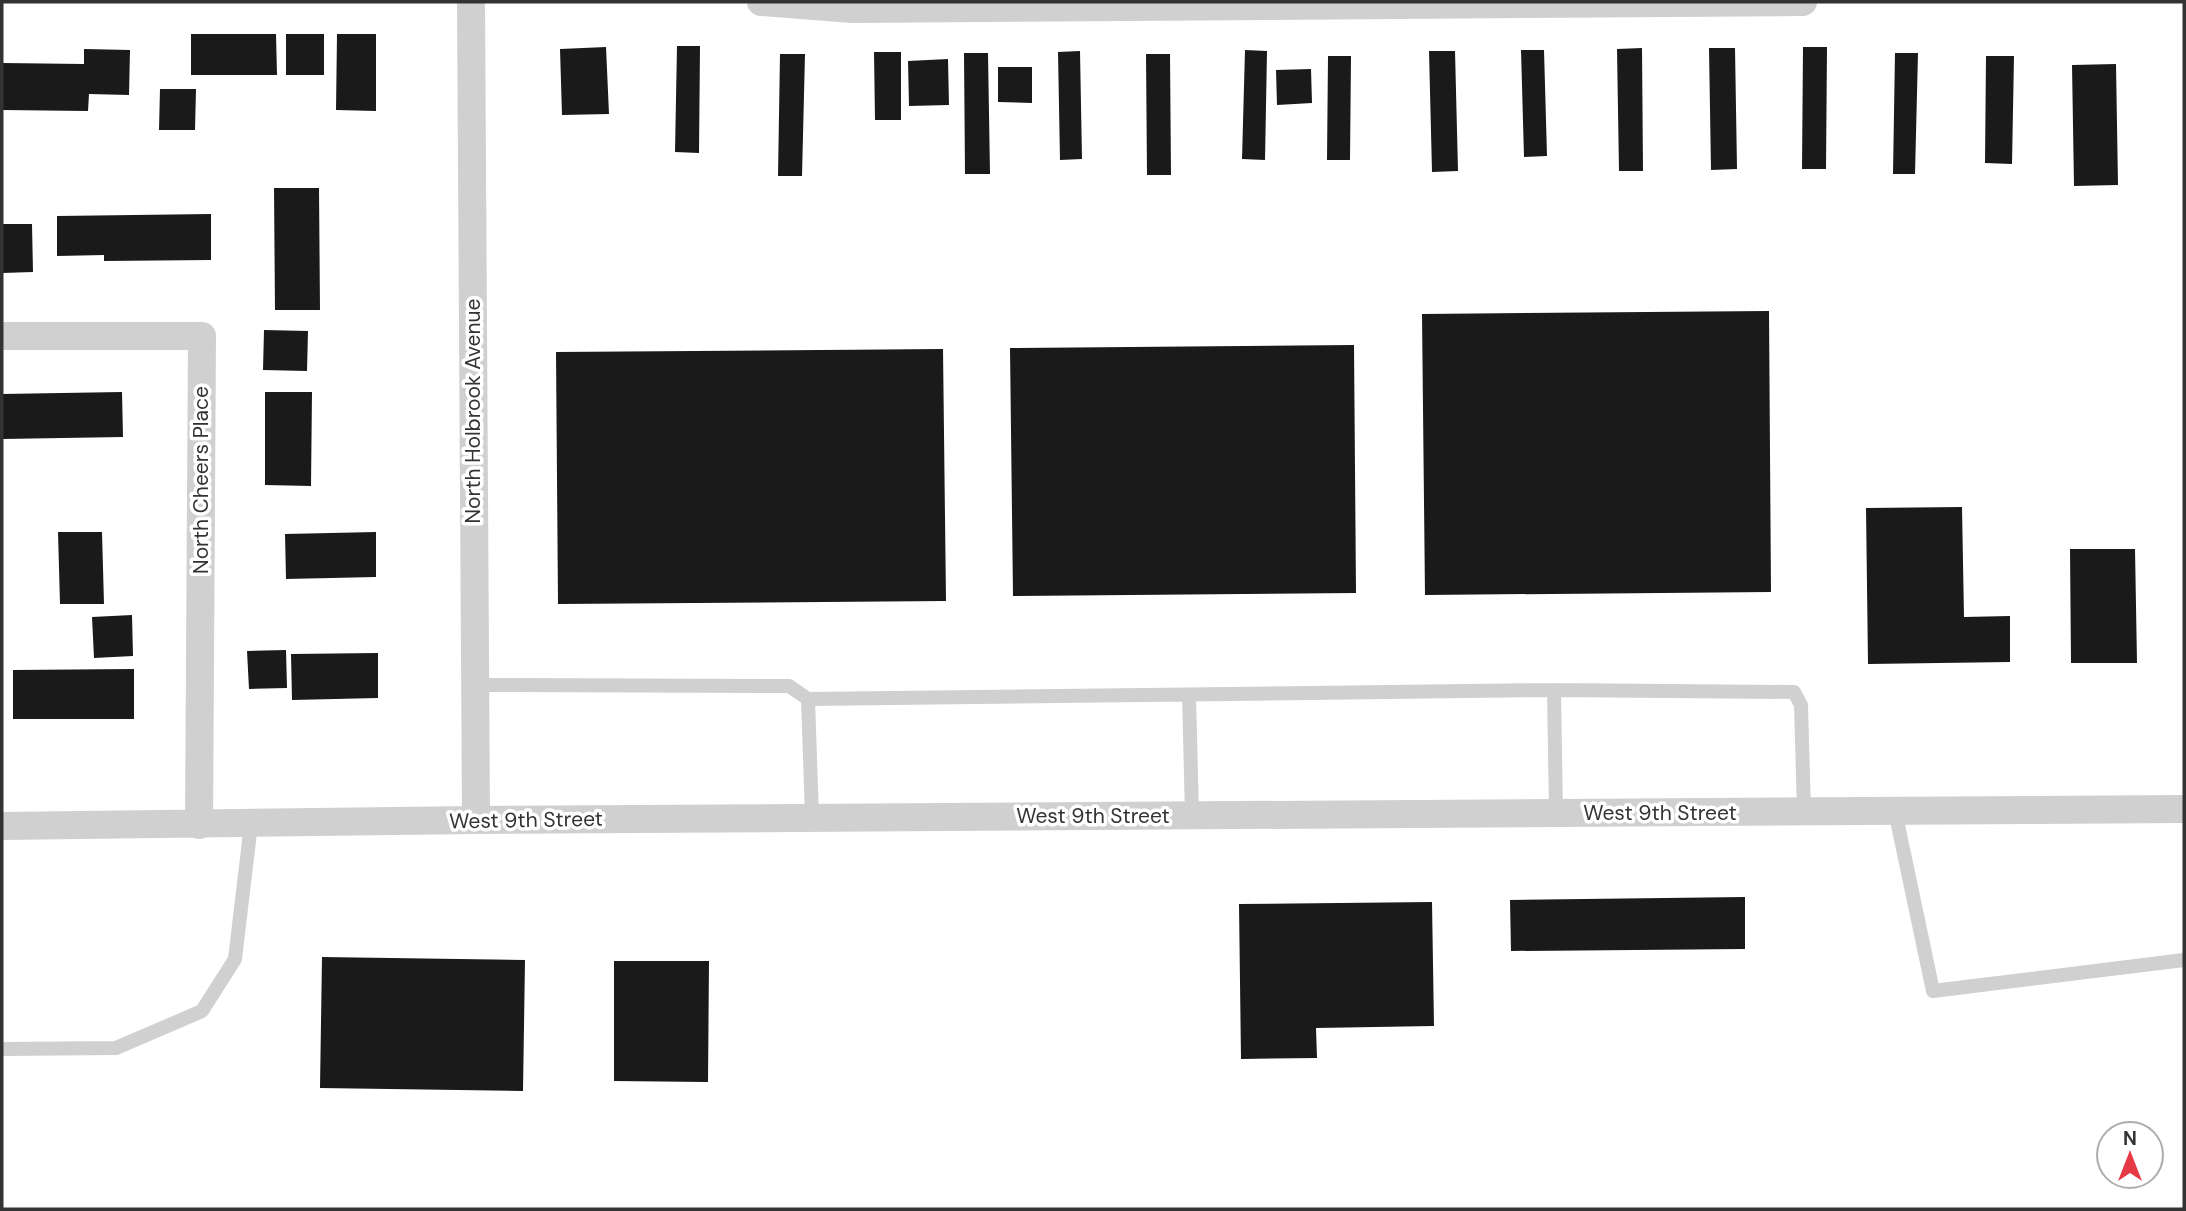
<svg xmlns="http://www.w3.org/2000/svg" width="2186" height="1211" viewBox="0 0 2186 1211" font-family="'DM Sans',sans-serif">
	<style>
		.building { fill: #1a1a1a }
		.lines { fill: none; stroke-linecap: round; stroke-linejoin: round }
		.lane { stroke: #d0d0d0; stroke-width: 14 }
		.street { stroke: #d0d0d0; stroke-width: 28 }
		.labels { text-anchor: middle; stroke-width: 7; stroke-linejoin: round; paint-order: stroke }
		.street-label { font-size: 21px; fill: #333; stroke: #fff }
	</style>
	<rect width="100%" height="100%" fill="#fff"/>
	<path class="building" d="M191,34H276L277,75H191Z
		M286,34H324V75H286Z
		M337,34H376V111L336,110Z
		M677,46H700L699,153L675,152Z
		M606,47L609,114L562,115L560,49Z
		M1803,47H1827L1826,169H1802Z
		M1642,48L1643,171H1619L1617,49Z
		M1709,48H1735L1737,169L1711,170Z
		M84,49L130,50L129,95L89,94L88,111L2,110V63L84,64Z
		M1245,50L1267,51L1265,160L1242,159Z
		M1521,50H1544L1547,156L1524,157Z
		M1080,51L1082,159L1060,160L1058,52Z
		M1429,51H1455L1458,171L1432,172Z
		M874,52H901V120H875Z
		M964,53H988L990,174H965Z
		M1895,53H1918L1915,174H1893Z
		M780,54H805L802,176H778Z
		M1146,54H1170L1171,175H1147Z
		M1328,56H1351L1350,160H1327Z
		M1986,56H2014L2012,164L1985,163Z
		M948,59L949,105L909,106L908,61Z
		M2116,64L2118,185L2074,186L2072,65Z
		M998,67H1032V103L998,102Z
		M1311,69L1312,103L1277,105L1276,70Z
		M160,89H196L195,130H159Z
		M274,188H319L320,310H275Z
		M211,214V260L104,261V255L57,256V216Z
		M2,224H32L33,272L2,273Z
		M1769,311L1771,592L1425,595L1422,314Z
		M264,330L308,331L307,371L263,370Z
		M1354,345L1356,593L1013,596L1010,348Z
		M943,349L946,601L558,604L556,352Z
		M122,392L123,437L2,439V394Z
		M265,392H312L311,486L265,485Z
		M1962,507L1964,617L2010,616V662L1868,664L1866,508Z
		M58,532H102L104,604H60Z
		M376,532V577L286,579L285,534Z
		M2070,549H2135L2137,663H2071Z
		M132,615L133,656L94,658L92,617Z
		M286,650L287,688L249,689L247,651Z
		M378,653V698L292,700L291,654Z
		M134,669V719H13V670Z
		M1745,897V949L1511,951L1510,900Z
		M1432,902L1434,1026L1316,1028L1317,1058L1241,1059L1239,904Z
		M322,957L525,960L523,1091L320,1088Z
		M614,961H709L708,1082L614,1081Z"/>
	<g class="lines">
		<path class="lane" d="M475,685L789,686L808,699
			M1554,690L1556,813
			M1189,695L1192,815
			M1895,811L1933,991L2184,960
			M812,817L808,699L1554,690L1794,692L1801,705L1804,812
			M2,1049L116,1048L202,1011L235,959L251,824"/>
		<path class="street" d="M471,2L476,820
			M761,2L852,9L1803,2
			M2,336H202L199,825
			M2,826L476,820L2184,809"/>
	</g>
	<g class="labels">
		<g class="street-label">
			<text transform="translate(473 411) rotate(-90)" y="7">North Holbrook Avenue</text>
			<text transform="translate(201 480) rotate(-90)" y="7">North Cheers Place</text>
			<text x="1660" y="820">West 9th Street</text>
			<text x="1093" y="823">West 9th Street</text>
			<text transform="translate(526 820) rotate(-1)" y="7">West 9th Street</text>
		</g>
	</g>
	<rect width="2186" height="1211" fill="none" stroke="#333333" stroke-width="7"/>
	<g transform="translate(2130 1155)"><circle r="33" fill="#ffffff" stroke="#adadad" stroke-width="2"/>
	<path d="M0-5L12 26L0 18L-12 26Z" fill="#e63946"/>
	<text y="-10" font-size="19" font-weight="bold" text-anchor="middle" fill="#333333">N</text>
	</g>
</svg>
